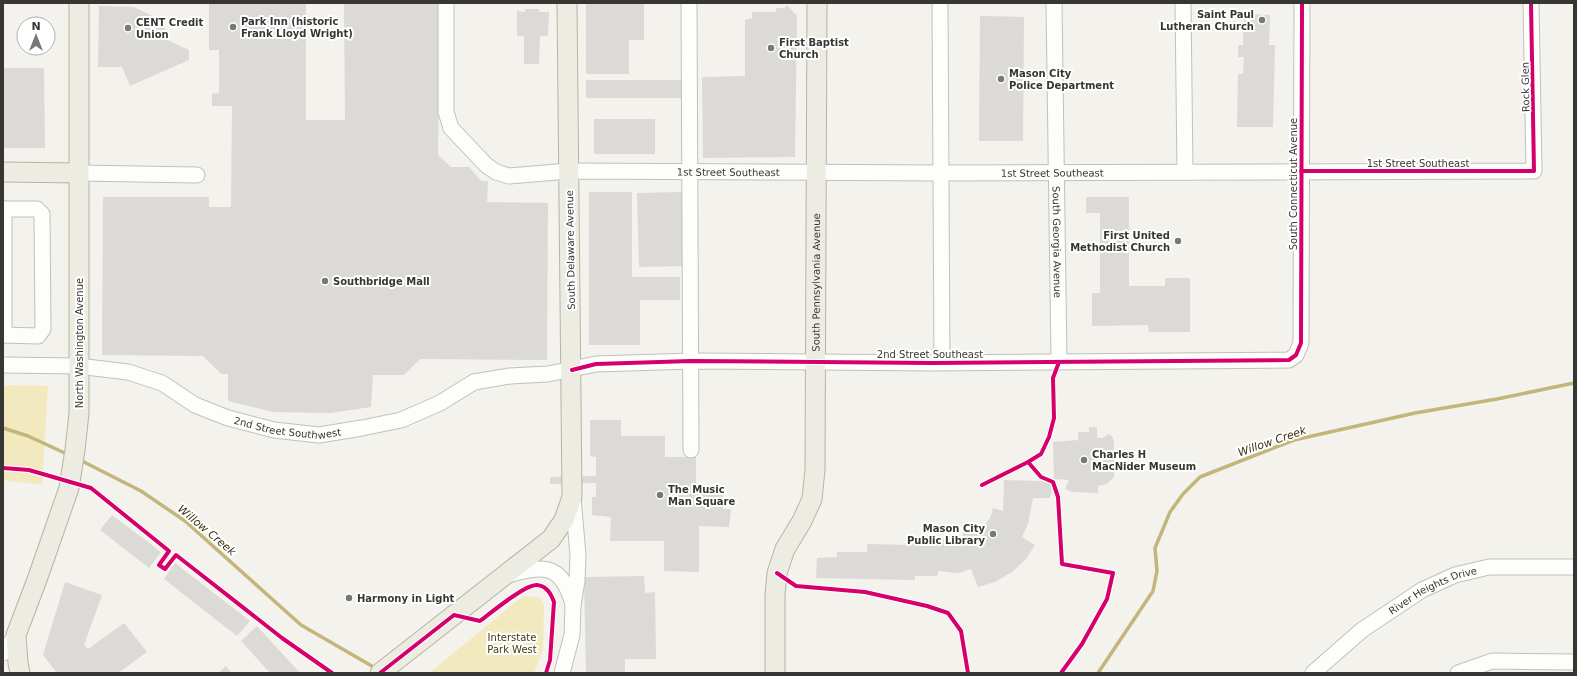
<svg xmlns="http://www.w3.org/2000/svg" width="1577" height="676" viewBox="0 0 1577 676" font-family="'DejaVu Sans',sans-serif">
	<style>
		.green { fill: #f2eabe }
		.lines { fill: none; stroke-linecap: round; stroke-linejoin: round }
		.stream { stroke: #c3b67b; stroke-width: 3.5 }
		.building { fill: #dbdad6 }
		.minor-casing { stroke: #c0c0bc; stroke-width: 17 }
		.major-casing { stroke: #b7b4a3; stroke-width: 21 }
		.minor { stroke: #fdfdfc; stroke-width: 15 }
		.major { stroke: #edece3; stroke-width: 19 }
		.cycleway-casing { stroke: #fff; stroke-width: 6 }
		.cycleway { stroke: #d6006c; stroke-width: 4 }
		.poi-dot { fill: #797873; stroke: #fff; stroke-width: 1.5 }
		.labels { text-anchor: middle; stroke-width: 4; stroke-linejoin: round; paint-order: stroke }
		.poi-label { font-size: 10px; font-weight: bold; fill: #373632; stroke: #fff; text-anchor: start }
		.street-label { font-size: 10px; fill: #373632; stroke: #fff }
		.park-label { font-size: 10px; fill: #413a15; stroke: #fff }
		.water-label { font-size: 11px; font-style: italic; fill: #3a330e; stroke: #fff }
	</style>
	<rect width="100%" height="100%" fill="#f3f2ed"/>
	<path class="green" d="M3 385 48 386 42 485 3 480Z
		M523 596 540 597 544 605 543 650 534 673H429Z"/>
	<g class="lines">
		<path class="stream" d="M3 428 28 436 69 455
			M80 460 141 491 185 521 301 625 377 669
			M1098 673 1153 591 1157 571 1155 548 1170 512 1183 494 1200 477 1294 440 1415 413 1497 399 1574 383"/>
	</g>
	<path class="building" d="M209 3H306V120H345L344 3H440L438 155 451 167H469L481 181H488L487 202 548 203 547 360 420 359 404 375H373L371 407 330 413 273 412 228 401V374H221L203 356 102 355 103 197H209V207H231L232 106H212V94L219 93V50H209Z
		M586 3H644V40H629V74H586Z
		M787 5 797 16 795 157 703 158 702 77 745 76V20L752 18V12H776V8H784Z
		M99 6 134 7 165 22V39L189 50V60L130 86 122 67H98Z
		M525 9H539V12H549L548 36H540L539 64H524V36H517V11L525 12Z
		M1244 14 1270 15 1269 45H1275L1273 127H1237L1238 74H1243L1244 57H1238V45H1243Z
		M980 16 1024 17 1023 141H979Z
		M3 68H44L45 148H3Z
		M586 80H682V98H586Z
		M594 119H655V154H594Z
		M589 192H632V277H680V300H640V345H589Z
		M682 192 684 266 639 267 637 193Z
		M1086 197H1129V286H1165V278H1190V332H1149L1148 325 1092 326V293H1100V213H1086Z
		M590 420H621V436H665V457H696V493H723V509H731L729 527 699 526V572L664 571V541H610L611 517 592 515V497H596V483L550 484V477L596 476V457L590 456Z
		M1089 427H1097V438H1103L1108 434 1112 436 1114 442V477L1107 484 1098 486V493L1072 492 1065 489 1069 480 1054 479 1053 442 1078 440V432H1089Z
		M1004 480 1041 481 1050 484 1052 490 1050 498H1033L1028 524 1022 537 1035 545 1026 559 1012 572 995 582 978 587 971 569 959 573 938 571 937 576H915V580L816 578 817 558 837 557V552H867V544L912 545 915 541 916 536H935L936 539H952V543L963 544V532L978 529 985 525 991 516 993 508 1003 511Z
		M112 515 161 552 149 568 100 530Z
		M175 563 250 621 237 636 164 579Z
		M644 576 645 593 655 592 656 659H625V673H586L584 577Z
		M65 582 102 595 84 645 88 649 124 623 147 652 118 673H57L43 655Z
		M257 626 300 673H270L241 641Z
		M226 666 232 673H218Z"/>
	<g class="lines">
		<g class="minor-casing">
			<g id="minor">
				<path id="s1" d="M446 3V112L451 128 486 165 496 172 509 176 569 171 941 173 1534 171 1531 3"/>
				<path d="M689 3 691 450"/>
				<path d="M940 3 942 362"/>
				<path id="s2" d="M1054 3 1059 362"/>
				<path d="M1183 3 1185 172"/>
				<path d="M79 173 197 175"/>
				<path d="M3 209H37L42 214 43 329 38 336 3 335"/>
				<path d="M4 209V335"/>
				<path id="s3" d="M3 365 78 366 128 372 162 383 195 405 228 418 274 430 319 435 362 428 401 420 440 403 474 382 510 376 548 374 596 364 691 361 932 363 1289 360 1296 355 1301 343 1302 3"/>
				<path d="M508 575C544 565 561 563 573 604"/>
				<path d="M3 653 16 635"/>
				<path d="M562 673 572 635 573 605 577 581 578 555 573 498"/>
				<path id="s4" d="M1313 673 1362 630 1422 590 1455 575 1489 567H1574"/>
				<path d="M1458 673 1492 661 1574 662"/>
			</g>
		</g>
		<g class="major-casing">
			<g id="major">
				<path d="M3 172 79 173"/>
				<path d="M20 673 18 663 16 635 38 577 69 488 75 450 79 413V3"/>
				<path d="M380 673 551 539 564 520 572 497 567 3"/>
				<path id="s5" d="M775 673V595L777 573 785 549 802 521 812 499 815 470 817 3"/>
			</g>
		</g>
		<use href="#minor" class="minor"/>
		<use href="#major" class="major"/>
		<g class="cycleway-casing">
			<path id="cycleway" d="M1301 171H1534L1531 3
				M1059 362 1053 378 1054 418 1049 437 1041 454 1028 462 1041 477 1053 482 1058 497 1062 564 1113 573 1107 599 1082 644 1061 673
				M572 370 596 364 691 361 932 363 1289 360 1296 355 1301 343 1302 3
				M3 468 29 470 91 488 169 551 159 565 165 569 176 555 282 638 332 673
				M982 485 1028 462
				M777 573 796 586 865 592 927 606 948 613 961 631 968 673
				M380 673 454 615 480 621C491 613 525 584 537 585 547 586 551 594 554 602L550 660 546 673"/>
		</g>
		<use href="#cycleway" class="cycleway"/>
	</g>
	<g class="poi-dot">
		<circle cx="1262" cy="20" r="4"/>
		<circle cx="233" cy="27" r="4"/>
		<circle cx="128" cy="28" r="4"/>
		<circle cx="771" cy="48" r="4"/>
		<circle cx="1001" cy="79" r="4"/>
		<circle cx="1178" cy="241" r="4"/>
		<circle cx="325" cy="281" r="4"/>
		<circle cx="1084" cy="460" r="4"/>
		<circle cx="660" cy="495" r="4"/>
		<circle cx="993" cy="534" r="4"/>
		<circle cx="349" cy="598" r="4"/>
	</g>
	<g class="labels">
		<g class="poi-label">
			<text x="1254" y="18" text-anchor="end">Saint Paul<tspan x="1254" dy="12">Lutheran Church</tspan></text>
			<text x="241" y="25">Park Inn (historic<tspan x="241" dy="12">Frank Lloyd Wright)</tspan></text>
			<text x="136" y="26">CENT Credit<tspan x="136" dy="12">Union</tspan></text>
			<text x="779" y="46">First Baptist<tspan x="779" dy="12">Church</tspan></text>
			<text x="1009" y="77">Mason City<tspan x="1009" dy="12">Police Department</tspan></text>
			<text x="1170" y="239" text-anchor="end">First United<tspan x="1170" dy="12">Methodist Church</tspan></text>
			<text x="333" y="285">Southbridge Mall</text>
			<text x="1092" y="458">Charles H<tspan x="1092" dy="12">MacNider Museum</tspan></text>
			<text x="668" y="493">The Music<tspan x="668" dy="12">Man Square</tspan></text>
			<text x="985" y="532" text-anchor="end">Mason City<tspan x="985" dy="12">Public Library</tspan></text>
			<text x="357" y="602">Harmony in Light</text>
		</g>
		<g class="street-label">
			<text transform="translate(1525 87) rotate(-91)" y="4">Rock Glen</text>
			<text x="1418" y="167">1st Street Southeast</text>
			<text dy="4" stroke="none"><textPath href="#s1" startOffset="422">1st Street Southeast</textPath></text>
			<text dy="4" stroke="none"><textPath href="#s1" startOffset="746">1st Street Southeast</textPath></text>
			<text transform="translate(1293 184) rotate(-90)" y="4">South Connecticut Avenue</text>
			<text dy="4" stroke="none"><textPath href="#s2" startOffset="239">South Georgia Avenue</textPath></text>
			<text transform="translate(570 250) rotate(-91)" y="4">South Delaware Avenue</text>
			<text dy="4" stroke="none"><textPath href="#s5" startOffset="399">South Pennsylvania Avenue</textPath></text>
			<text transform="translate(79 343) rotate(-90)" y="4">North Washington Avenue</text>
			<text x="930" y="358">2nd Street Southeast</text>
			<text dy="4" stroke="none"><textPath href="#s3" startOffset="297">2nd Street Southwest</textPath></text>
			<text dy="4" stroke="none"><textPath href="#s4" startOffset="147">River Heights Drive</textPath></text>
		</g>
		<g class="park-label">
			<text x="512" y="641">Interstate<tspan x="512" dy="12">Park West</tspan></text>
		</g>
		<g class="water-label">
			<text transform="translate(1272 441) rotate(-19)" y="4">Willow Creek</text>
			<text transform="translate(207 530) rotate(40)" y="4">Willow Creek</text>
		</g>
	</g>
	<rect width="1577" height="676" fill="none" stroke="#373632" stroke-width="8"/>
	<g transform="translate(36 36)"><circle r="19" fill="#ffffff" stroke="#afafad"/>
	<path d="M0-3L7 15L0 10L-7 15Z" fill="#797873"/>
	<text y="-6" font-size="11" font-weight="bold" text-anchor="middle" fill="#373632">N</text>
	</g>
</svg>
